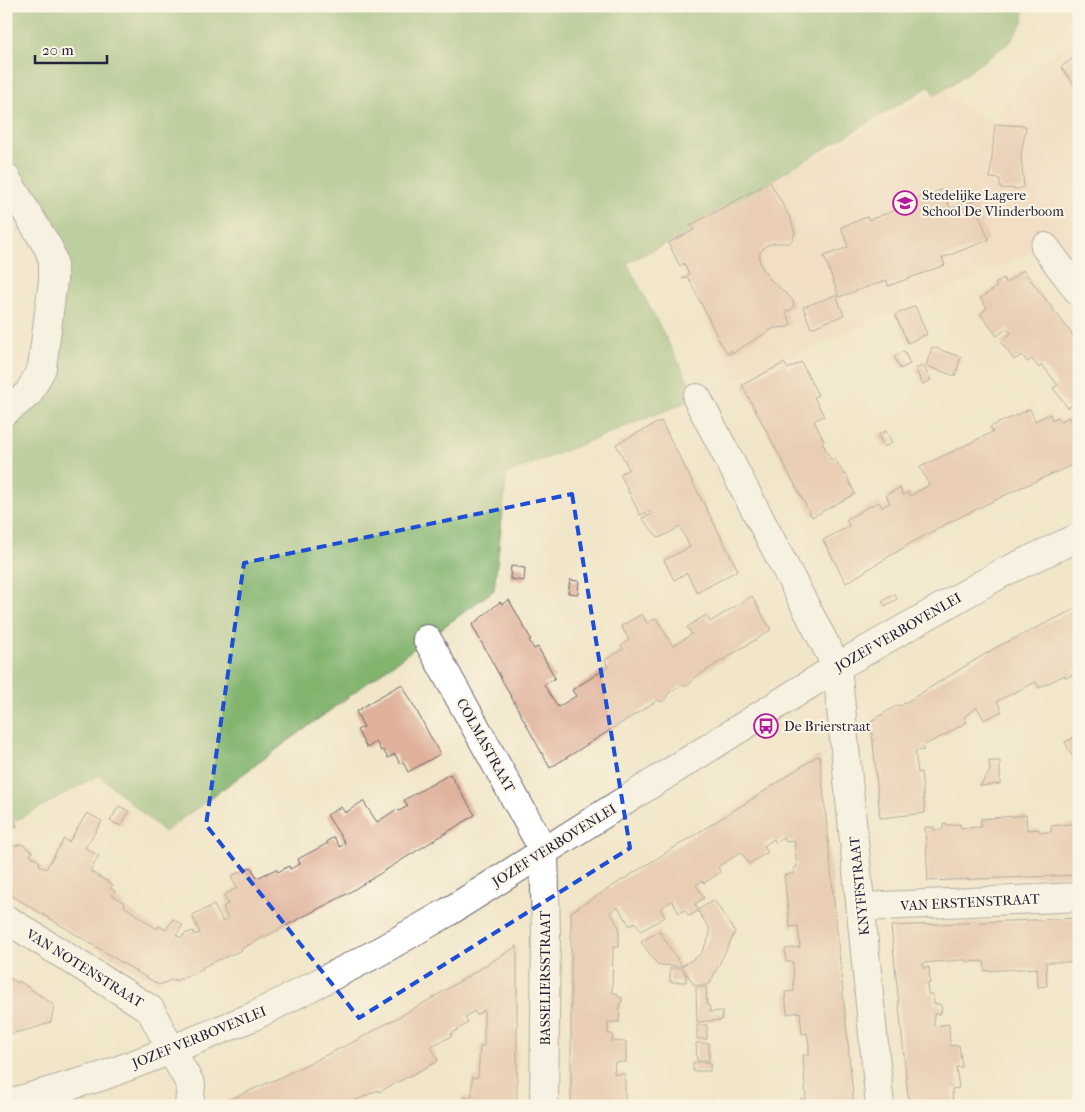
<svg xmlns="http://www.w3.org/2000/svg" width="1085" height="1112" viewBox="0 0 1085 1112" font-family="'IM FELL French Canon',serif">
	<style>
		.built { fill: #f2d4be }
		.forest { fill: #82b46e; stroke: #526b54 }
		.building { fill: #dfb19b }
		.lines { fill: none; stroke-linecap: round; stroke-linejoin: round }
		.minor-casing { stroke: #6a676d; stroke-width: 30 }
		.minor { stroke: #fff; stroke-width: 28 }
		.marked { fill: none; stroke: #1d4ed8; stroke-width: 4; stroke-dasharray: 10 6; stroke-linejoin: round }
		.labels { text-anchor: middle; stroke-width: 4; stroke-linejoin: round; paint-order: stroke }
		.poi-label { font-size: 14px; fill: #22223b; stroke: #fcf5e5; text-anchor: start }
		.street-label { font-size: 14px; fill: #22223b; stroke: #fcf5e5 }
	</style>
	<rect width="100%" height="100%" fill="#fcf5e5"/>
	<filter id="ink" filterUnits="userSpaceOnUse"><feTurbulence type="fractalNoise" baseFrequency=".02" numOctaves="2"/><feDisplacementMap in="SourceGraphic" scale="10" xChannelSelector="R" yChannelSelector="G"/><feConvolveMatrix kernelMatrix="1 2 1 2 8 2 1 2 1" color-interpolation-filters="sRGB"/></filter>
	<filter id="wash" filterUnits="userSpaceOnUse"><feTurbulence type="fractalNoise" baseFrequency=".0096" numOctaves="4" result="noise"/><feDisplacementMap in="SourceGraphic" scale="20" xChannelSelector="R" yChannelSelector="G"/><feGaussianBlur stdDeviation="1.12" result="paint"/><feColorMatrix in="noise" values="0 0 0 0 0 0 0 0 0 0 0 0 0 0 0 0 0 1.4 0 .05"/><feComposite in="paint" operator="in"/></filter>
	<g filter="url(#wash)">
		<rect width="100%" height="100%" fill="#f1e6c9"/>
		<path class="built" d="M1079 33V271L1056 242 737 380 668 243 693 230 691 225 770 182V181L944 90 962 106 995 124 1006 103 1026 79 1044 60Z"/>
		<path class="forest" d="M6 6H1022L1024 10 1023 22 1010 42 944 90 934 95 930 86 770 181V182L691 225 694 230 627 263 697 398 507 474 494 590 164 832 99 775 6 826V423L30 406 60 246 6 157Z"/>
		<g id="blocks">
			<path class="building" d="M1079 54V91L1061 67Z
				M995 124 1026 126 1021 156 1024 187 1019 189 1000 188V179L990 178Z
				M770 182 791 219 795 233 793 239 789 243H773L765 246 760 253 759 260 762 268 771 280 793 300 794 307 789 311H785L791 323 790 325 788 327 774 328 733 353 731 350 729 355 720 342 688 277 682 279 689 274 684 263 680 266 668 243 694 230 691 225Z
				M943 189 950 209 974 201 989 240 942 258 945 265 888 286 887 280 839 297 824 256 848 247 841 227 867 217 869 220 918 202 917 199Z
				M1023 270 1079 343V400L1068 408 1053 388 1058 385 1042 365 1039 368 1032 359 1027 362 1022 355 1014 360 1001 342 1011 333 1007 328 997 336 980 314 987 308 980 298 997 287 995 284 1003 278 1006 283Z
				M836 295 844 315 811 328 803 307Z
				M915 306 927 334 908 343 895 315Z
				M932 347 961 357 955 376 926 366Z
				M904 351 910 364 900 369 894 356Z
				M801 362 818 395 814 397 824 416 814 421 824 441 822 442 831 460 835 458 844 475 846 474 855 494 812 517 742 385 784 363 788 369Z
				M923 366 931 380 923 384 915 369Z
				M1030 409 1035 421 1050 414 1052 420 1058 417 1060 422 1069 417 1071 423 1079 420V462L1020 488 950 522 911 543 846 583 823 540 849 526 846 520 868 507 879 502 882 507 890 503 886 495 900 488 903 495 909 492 910 496 929 485 920 467 993 432 990 427Z
				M661 421 738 570 697 593 687 573 674 580 664 560 690 547 680 527 659 538 642 518 652 514 650 511 640 515 620 474 629 469 616 444Z
				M886 431 892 443 884 447 878 435Z
				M511 566 525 568 524 581 510 579Z
				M570 580 579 581 578 594 568 593Z
				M895 594 897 599 885 606 882 601Z
				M752 596 771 630 694 678 691 683 686 686 682 685 667 694V698L662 702 658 700 550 768 472 625 500 602 502 604 509 600 531 639 529 640 534 649 538 647 555 678 544 685 558 707 576 696 572 690 608 667 605 660 623 649 621 646 629 640 621 626 642 614 647 623 656 618 673 646 692 634 687 627 706 615 710 622Z
				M1079 607V668L1073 671 1074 674 1066 678 1065 675 1039 688 1036 682 997 701 1002 711 984 720 977 707 964 717 967 722 949 732V733L922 746 924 750 915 751 918 773 921 772 925 813 880 818 871 721 898 705 900 706 995 648Z
				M402 684 440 754 408 772 403 762 400 764 395 754 388 758 383 750 381 751 376 742 367 748 357 730 364 727 356 712 372 701Z
				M1079 735V761H1075L1065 742Z
				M817 756 820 757 854 1106H801L800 1099H806L803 1055H809V1045L807 1033 802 1034 800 1012 787 1014 785 992 794 991 793 962H786L785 949 800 947 798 926 790 927 784 875 794 873V869L797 866 794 841 786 842 783 838 776 843 774 839 763 846 768 852 749 864 741 852 718 867 720 871 719 873 704 883 702 881 696 885 704 898 695 904 698 910 714 900 735 932 709 985H694L682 966 701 954 710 935 709 928 698 911 689 916 685 910 679 913 672 901 660 909 665 917 641 931 635 922 630 926 618 907 610 912 619 927V947H613L612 993H617L618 997H622V1002L620 1003 619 1022H608V1034H613L612 1041 626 1042V1062H615L614 1074H625V1101L616 1102V1106H571V912L757 796Z
				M989 761H1000V784L980 786 990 771Z
				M450 774 475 815 345 895 241 949 242 950 202 967 203 969 175 981 174 979 159 985 6 892V835L13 846 21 844 33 852 30 855 40 862 39 865 46 869 64 839 69 842 87 813 102 821 85 848 99 856 90 871 113 885 110 888 115 891 112 895 125 903 124 906 157 929 159 926 166 930 173 919 183 925 176 935 182 938 184 934 193 931 194 935 200 933 192 915 214 905 223 922 228 919 223 907 228 904 224 895 237 888 231 876 251 867 257 878 276 869 278 872 289 866 290 869 300 864 298 859 328 843 327 841 334 837 340 847 345 843 327 815 341 807 345 813 363 801 377 822 397 809 399 811 408 806 404 800Z
				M119 806 129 811 121 826 110 821Z
				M1026 815 1027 830 1039 829 1040 832H1051V826L1079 823V875L928 881 925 827H933L934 830H943V823H946V825L960 824 961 828 981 827V819Z
				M12 817 17 826 6 832V820Z
				M1079 918V962H1046L1047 986 1038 987 1037 968 985 971 984 961 966 962V960H962L923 963V968L929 967 930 983H927L928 994H933L934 1004H940L942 1009 940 1014H934V1026L949 1024 950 1046 959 1045 962 1067H956L959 1088 952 1089 953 1106H909L891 926Z
				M659 931 682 966 658 965 641 942Z
				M517 946V1106H463V1097H472V1078L478 1077 480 1046H484V1010L477 1015 474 1011 465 1017 468 1023 451 1034 452 1036 431 1046 438 1061 379 1092 378 1090 344 1106H215L281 1077 355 1041 431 999Z
				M670 968H681L686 975V982H670Z
				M6 976 18 983 19 981 54 1005 51 1022 38 1027 6 1035V1008L8 1007 6 1006Z
				M696 987H706L707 1005H709L710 1012 722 1011V1020L697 1022Z
				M697 1025H707V1039H697Z
				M696 1043H709V1060H697Z
				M693 1062H710V1071H693Z
				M712 1102V1106H700V1103Z"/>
		</g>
	</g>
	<g filter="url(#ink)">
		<use href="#blocks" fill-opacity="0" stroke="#6a676d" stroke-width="1"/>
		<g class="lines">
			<g class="minor-casing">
				<path id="minor" d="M6 178 49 249 53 262V280L42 368 28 394 6 411
					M1045 247 1079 292
					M697 398 837 667 880 1106
					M427 639 544 851 546 934 544 1106
					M861 907 1079 897
					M6 919 150 1009 171 1050 191 1085 189 1106
					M6 1104 103 1076 171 1050 252 1017 375 954 448 912 837 667 1002 573 1079 537"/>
			</g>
			<use href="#minor" class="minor"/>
		</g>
	</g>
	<path d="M0 0H1085V1112H0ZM572 494 630 848 359 1018 206 825 244 563Z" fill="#f1e6c9" fill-opacity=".55" fill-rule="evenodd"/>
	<path class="marked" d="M572 494 630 848 359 1018 206 825 244 563Z"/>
	<defs>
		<g id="school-ring" transform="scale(1.25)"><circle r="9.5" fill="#fcf5e5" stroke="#b5179e" stroke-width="1.5"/><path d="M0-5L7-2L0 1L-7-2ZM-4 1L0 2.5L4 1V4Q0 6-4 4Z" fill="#b5179e"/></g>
		<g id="bus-ring" transform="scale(1.25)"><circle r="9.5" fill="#fcf5e5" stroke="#b5179e" stroke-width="1.5"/><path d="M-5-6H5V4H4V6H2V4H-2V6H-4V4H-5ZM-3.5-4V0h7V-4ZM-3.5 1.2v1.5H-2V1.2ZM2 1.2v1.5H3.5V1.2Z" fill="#b5179e"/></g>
	</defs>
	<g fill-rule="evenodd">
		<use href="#school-ring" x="905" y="203"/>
		<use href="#bus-ring" x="766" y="726"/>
	</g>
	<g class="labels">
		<g class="poi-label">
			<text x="922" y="200">Stedelijke Lagere<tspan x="922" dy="16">School De Vlinderboom</tspan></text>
			<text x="784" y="731">De Brierstraat</text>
		</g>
		<g class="street-label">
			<text transform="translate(898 632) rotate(-30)" y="5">JOZEF VERBOVENLEI</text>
			<text transform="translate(486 745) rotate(61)" y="5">COLMASTRAAT</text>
			<text transform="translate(554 845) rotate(-32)" y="5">JOZEF VERBOVENLEI</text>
			<text transform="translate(859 886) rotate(-96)" y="5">KNYFFSTRAAT</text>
			<text transform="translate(970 902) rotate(-3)" y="5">VAN ERSTENSTRAAT</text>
			<text transform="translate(85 968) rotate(32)" y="5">VAN NOTENSTRAAT</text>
			<text transform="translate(545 978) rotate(-90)" y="5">BASSELIERSSTRAAT</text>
			<text transform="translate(199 1037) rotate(-22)" y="5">JOZEF VERBOVENLEI</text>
		</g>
	</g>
	<rect width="1085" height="1112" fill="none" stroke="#fcf5e5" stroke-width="25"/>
	<path d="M35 55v8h72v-8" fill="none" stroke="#22223b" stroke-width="2.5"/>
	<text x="42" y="55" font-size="15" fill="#22223b" stroke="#fcf5e5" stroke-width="4" paint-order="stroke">20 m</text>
</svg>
